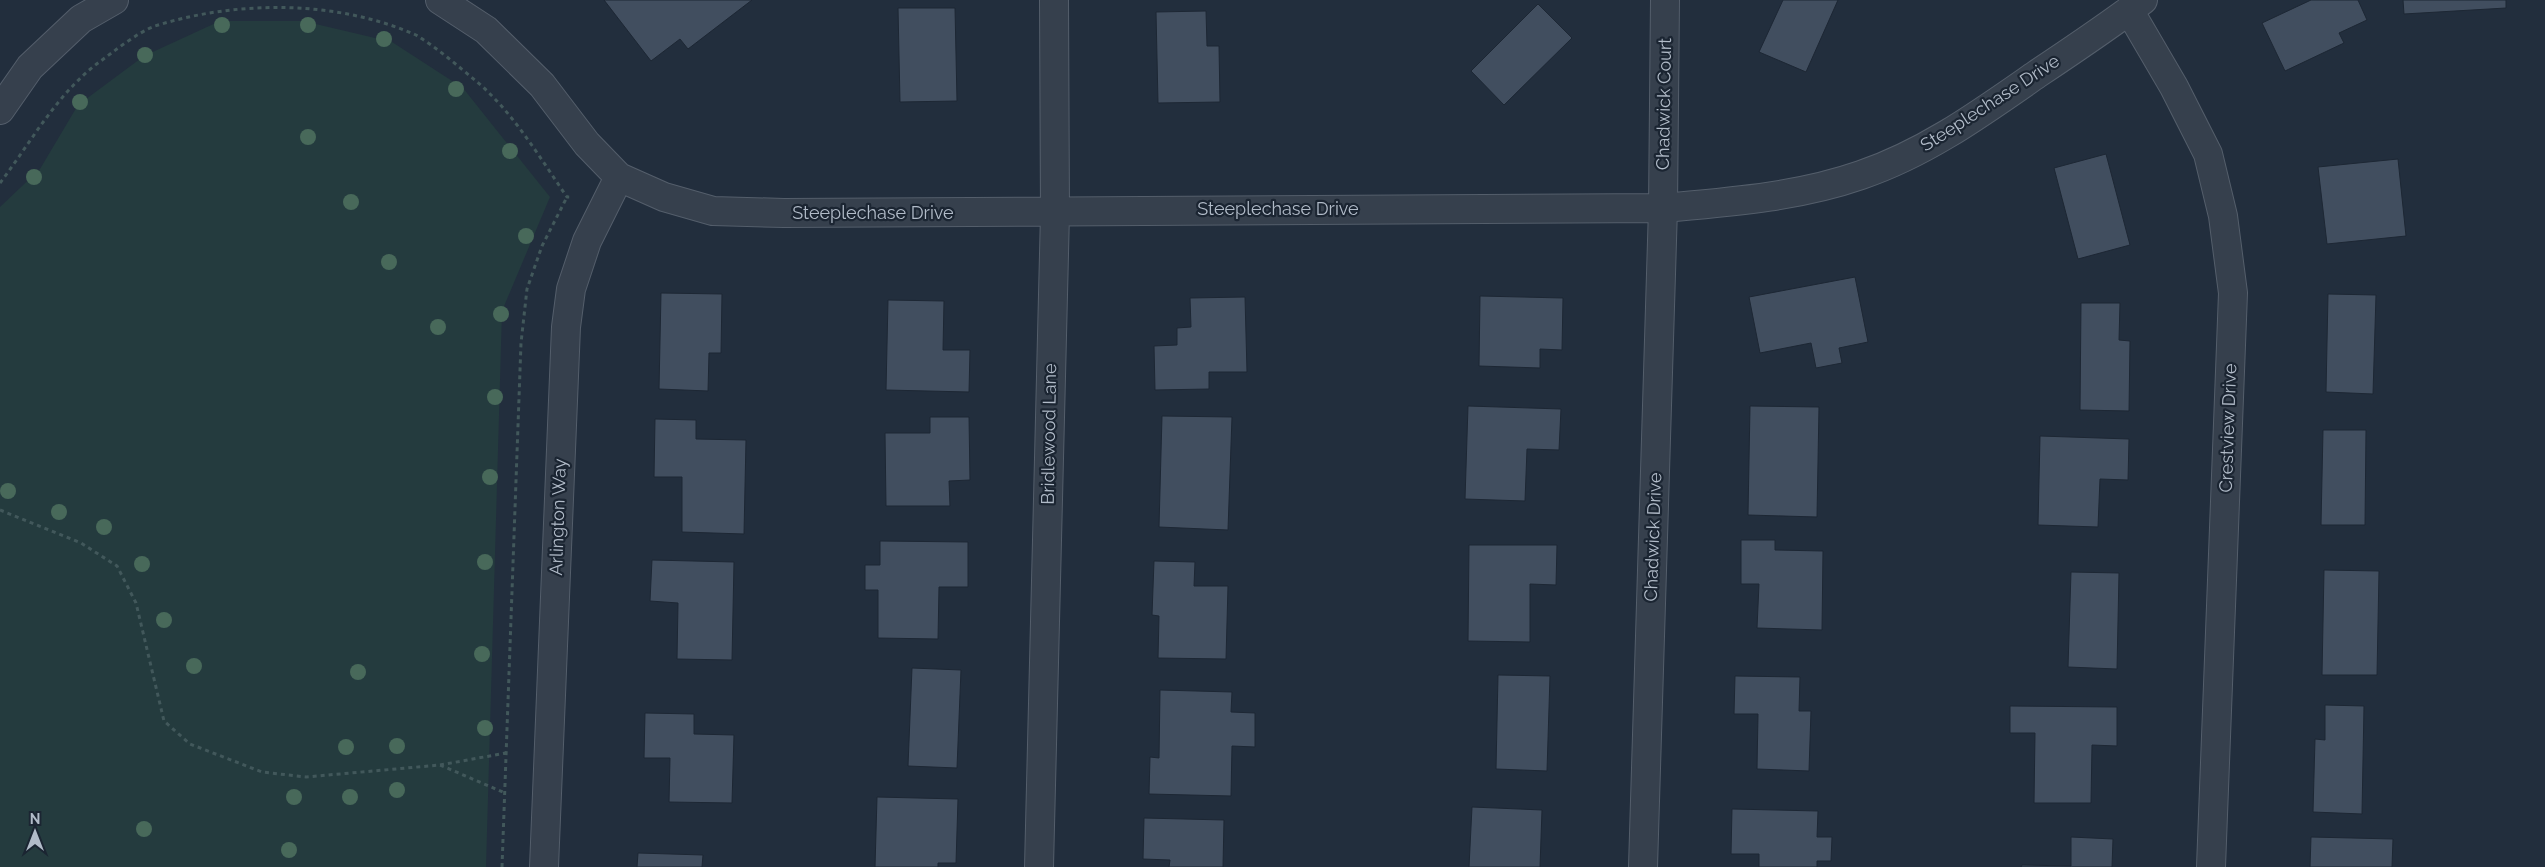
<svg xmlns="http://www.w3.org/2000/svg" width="2545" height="867" viewBox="0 0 2545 867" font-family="Raleway,sans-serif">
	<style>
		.green { fill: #243b3e }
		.building { fill: #414e5f; stroke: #1d2734 }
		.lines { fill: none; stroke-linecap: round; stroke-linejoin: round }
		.minor-casing { stroke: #545e6b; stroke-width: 30 }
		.path { stroke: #42585b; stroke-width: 3; stroke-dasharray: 4 4; stroke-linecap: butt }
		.minor { stroke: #36404d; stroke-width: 28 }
		.tree { fill: #48695a }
		.labels { text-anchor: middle; stroke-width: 4.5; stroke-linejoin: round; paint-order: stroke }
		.street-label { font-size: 18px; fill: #b1bbc8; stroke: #1b2532 }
	</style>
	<rect width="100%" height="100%" fill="#222e3d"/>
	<path class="green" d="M220 21H303L392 42 463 88 550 197 502 311 486 867H0V207L40 169 78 105 144 56Z"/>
	<path class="building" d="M604 0H752L688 49 680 39 651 61Z
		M1783 0H1838L1806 72 1759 52Z
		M2311 0H2358L2367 20 2339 33 2344 43 2285 71 2262 23Z
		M2403 0H2506V8L2404 14Z
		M1538 4 1572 38 1504 105 1471 71Z
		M898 8H955L957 101 900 102Z
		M1206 11 1207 46H1219L1220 102 1158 103 1156 12Z
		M2106 154 2130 245 2078 259 2054 168Z
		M2398 159 2406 236 2327 244 2318 167Z
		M1855 277 1868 342 1839 348 1842 363 1816 368 1811 343 1760 353 1749 297Z
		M661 293 722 294 721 353H709L708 391 659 389Z
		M2328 294 2376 295 2373 394 2326 392Z
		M1480 296 1563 298 1562 350 1540 349V368L1479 366Z
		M1245 297 1247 372H1209V389L1155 390 1154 346 1177 345V328L1191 327 1190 298Z
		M888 300 944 301 943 350H970L969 392 886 390Z
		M2081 303H2120L2119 340 2130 341 2129 411 2080 410Z
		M1468 406 1561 409 1559 450 1527 449 1525 501 1465 499Z
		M1750 406 1819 407 1817 517 1748 515Z
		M1162 416 1232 417 1228 530 1159 527Z
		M930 417H969L970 480 949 481 950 506H886L885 433H930Z
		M655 419 696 420V439L746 440 744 534 682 532V477H654Z
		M2323 430H2366L2365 525H2321Z
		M2040 436 2129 439 2128 480 2100 479 2098 527 2038 525Z
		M1741 540H1775V550L1823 551 1822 630 1757 628 1759 584H1741Z
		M880 541 968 542V587H939L938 639 878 638V590H865V565H880Z
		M1469 545H1557L1556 585 1530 584V642L1468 641Z
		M652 560 734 562 732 660 677 659 678 603 650 601Z
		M1154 561 1195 562 1194 586H1228L1226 659 1158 658 1159 616 1152 615Z
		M2324 570 2379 571 2377 675H2322Z
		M2071 572 2119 573 2117 669 2068 667Z
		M912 668 961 670 957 768 908 766Z
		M1498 675 1550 676 1547 771 1496 769Z
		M1735 676 1800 677 1799 711H1811L1809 771 1757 769 1758 714H1734Z
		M1160 690 1232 692 1231 712 1255 713V747L1232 746 1231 796 1149 794 1150 757 1159 758Z
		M2325 705 2364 706 2362 814 2313 812 2315 739 2325 740Z
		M2010 706 2117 707V746L2092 745 2091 803H2034L2035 733H2010Z
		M645 713 694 714V734L734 735 732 803 669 802 670 758H644Z
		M877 797 958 799 956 863H938V867H875Z
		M1472 807 1542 810 1540 867H1469Z
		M1732 809 1818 811 1817 837H1832L1831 861H1817V867H1759V854H1731Z
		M1144 818 1224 820 1223 867H1169L1170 860 1143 859Z
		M2071 837 2113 839 2112 867H2021L2022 865 2071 866Z
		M2311 837 2393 839 2392 867H2310Z
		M638 853 703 855 702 867H637Z"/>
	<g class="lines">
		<g class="minor-casing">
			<path id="minor" d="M440 0 486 30 542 85 587 144 619 177 664 197 713 211 784 213 1663 208C1730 202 1798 197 1861 175 1926 153 1981 113 2037 74 2073 50 2109 26 2143 0
				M2129 10 2174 87 2208 154 2223 216 2233 293 2211 867
				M0 110 30 67 81 19 114 0
				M544 867 566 327 571 289 587 241 619 177
				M1039 867 1055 213 1054 0
				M1643 867 1663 208 1665 0"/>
		</g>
		<path class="path" d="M0 183C31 142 57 94 98 63 113 52 138 32 155 26 237 0 337 0 416 35 436 47 458 66 476 81 513 112 540 158 567 197H573
			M0 510 81 543 117 566 136 603 164 721 190 744 262 772 306 777 440 765 505 793
			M440 765 506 753
			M502 867 521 343 527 289 542 246 567 197"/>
		<use href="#minor" class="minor"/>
	</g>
	<g class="tree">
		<circle cx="222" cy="25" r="8"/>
		<circle cx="308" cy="25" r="8"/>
		<circle cx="384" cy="39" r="8"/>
		<circle cx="145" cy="55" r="8"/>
		<circle cx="456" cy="89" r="8"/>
		<circle cx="80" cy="102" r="8"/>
		<circle cx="308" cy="137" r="8"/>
		<circle cx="510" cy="151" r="8"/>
		<circle cx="34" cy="177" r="8"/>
		<circle cx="351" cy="202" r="8"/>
		<circle cx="526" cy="236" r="8"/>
		<circle cx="389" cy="262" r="8"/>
		<circle cx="501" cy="314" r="8"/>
		<circle cx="438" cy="327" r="8"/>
		<circle cx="495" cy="397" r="8"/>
		<circle cx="490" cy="477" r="8"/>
		<circle cx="8" cy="491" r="8"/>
		<circle cx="59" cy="512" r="8"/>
		<circle cx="104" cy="527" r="8"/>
		<circle cx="485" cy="562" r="8"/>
		<circle cx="142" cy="564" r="8"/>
		<circle cx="164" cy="620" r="8"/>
		<circle cx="482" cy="654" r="8"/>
		<circle cx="194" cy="666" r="8"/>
		<circle cx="358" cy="672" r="8"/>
		<circle cx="485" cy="728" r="8"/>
		<circle cx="397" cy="746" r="8"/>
		<circle cx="346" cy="747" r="8"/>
		<circle cx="397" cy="790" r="8"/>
		<circle cx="294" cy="797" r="8"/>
		<circle cx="350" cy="797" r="8"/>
		<circle cx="144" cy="829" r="8"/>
		<circle cx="289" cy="850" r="8"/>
	</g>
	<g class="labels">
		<g class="street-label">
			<text transform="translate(1990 103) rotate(-33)" y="6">Steeplechase Drive</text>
			<text transform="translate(1664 104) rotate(-89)" y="6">Chadwick Court</text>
			<text x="1278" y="215">Steeplechase Drive</text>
			<text x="873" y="219">Steeplechase Drive</text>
			<text transform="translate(2228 428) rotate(-88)" y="6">Crestview Drive</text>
			<text transform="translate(1049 434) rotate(-89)" y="6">Bridlewood Lane</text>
			<text transform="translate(558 517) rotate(-88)" y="6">Arlington Way</text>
			<text transform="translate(1653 537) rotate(-88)" y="6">Chadwick Drive</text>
		</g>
	</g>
	<g transform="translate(35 832)" stroke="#1b2532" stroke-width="4" paint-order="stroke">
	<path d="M0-4L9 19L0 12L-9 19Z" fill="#b1bbc8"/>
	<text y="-8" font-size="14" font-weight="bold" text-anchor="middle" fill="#b1bbc8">N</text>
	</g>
</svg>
